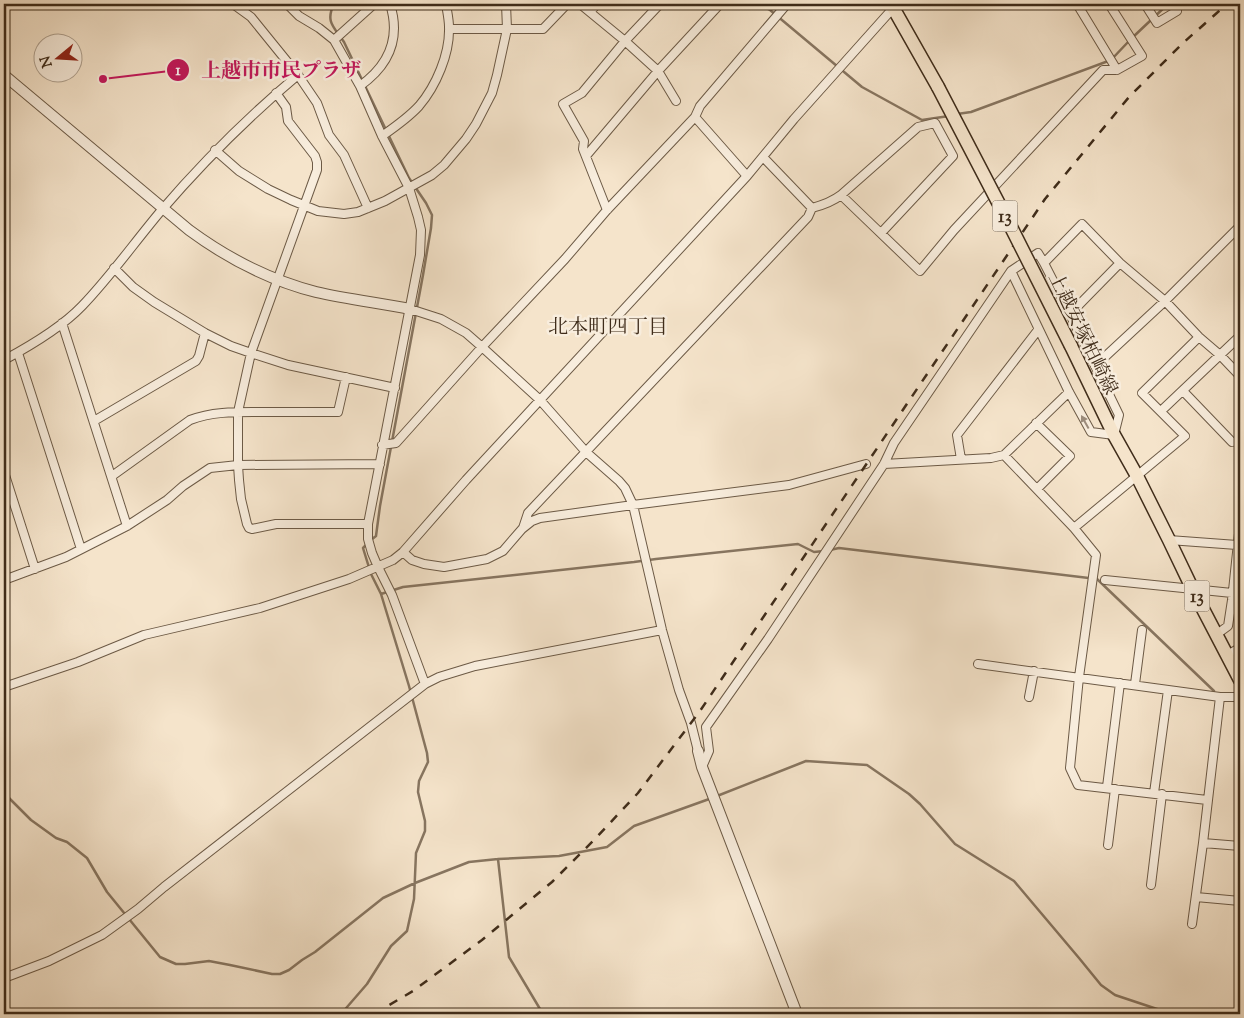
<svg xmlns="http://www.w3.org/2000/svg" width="1244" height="1018" viewBox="0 0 1244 1018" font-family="'Sorts Mill Goudy','Noto Serif JP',serif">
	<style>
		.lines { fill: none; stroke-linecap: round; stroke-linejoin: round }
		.stream { stroke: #877560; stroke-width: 2.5 }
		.minor-casing { stroke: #6c5a46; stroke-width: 10 }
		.tertiary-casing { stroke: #6c5a46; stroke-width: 12 }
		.primary-casing { stroke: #3f2c1a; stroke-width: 15 }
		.minor { stroke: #f8eddd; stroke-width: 8 }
		.tertiary { stroke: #f8eddd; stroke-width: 10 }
		.primary { stroke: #f5e4cb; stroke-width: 12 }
		.rail { stroke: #3f2c1a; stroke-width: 2.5; stroke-dasharray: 9 9; stroke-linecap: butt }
		.primary-bridge-casing { stroke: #3f2c1a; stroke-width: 15; stroke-linecap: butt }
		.primary-bridge { stroke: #f5e4cb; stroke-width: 12 }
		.oneway { fill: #9c8c7c }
		.labels { text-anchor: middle; stroke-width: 5; stroke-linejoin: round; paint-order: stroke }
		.shield { fill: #f8eddd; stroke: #766654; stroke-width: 1 }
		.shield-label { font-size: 18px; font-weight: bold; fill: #3f2c1a }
		.street-label { font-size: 19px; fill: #3f2c1a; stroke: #f8eddd }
		.neighbourhood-label { font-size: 20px; fill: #3f2c1a; stroke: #f8eddd }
		.leader { fill: none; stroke: #c2185b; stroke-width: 2 }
		.callout-dot { fill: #c2185b; stroke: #f8eddd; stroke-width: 2 }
		.mark-label { font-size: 15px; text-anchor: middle; font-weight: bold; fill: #fff }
		.callout-label { font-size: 20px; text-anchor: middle; font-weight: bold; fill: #c2185b; stroke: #f8eddd; stroke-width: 5; stroke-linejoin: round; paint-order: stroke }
	</style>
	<rect width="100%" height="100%" fill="#f5e4cb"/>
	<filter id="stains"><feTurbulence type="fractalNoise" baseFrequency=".004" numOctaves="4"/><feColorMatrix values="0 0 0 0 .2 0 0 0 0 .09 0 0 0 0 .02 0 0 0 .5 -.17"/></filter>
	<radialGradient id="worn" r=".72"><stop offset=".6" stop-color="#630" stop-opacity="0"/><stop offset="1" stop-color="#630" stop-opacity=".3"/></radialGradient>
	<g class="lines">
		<path class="stream" d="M334 4C325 22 334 27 344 42L409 178 426 203 432 215 431 228 423 275 380 506 376 536 371 540
			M758 4 770 10 862 87 922 120 949 116
			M1133 37 1168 4
			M957 114 971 112 1111 60 1129 41
			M830 550 839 548 1097 579 1214 691
			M381 594 403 587 634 562 656 559 798 544 814 552 824 551
			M4 793 31 820 56 838 67 842 87 858 107 892 160 957 176 964H185L209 961 230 965 272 974H280L289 970 302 960 315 952 383 898 415 883 469 862 498 859 559 856 607 847 634 826 712 798
			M717 796 806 761 867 765 909 794 920 804 955 844 1014 881 1079 958 1101 985 1115 995 1172 1014
			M498 859 509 957 543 1014
			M341 1014 367 984 391 946 407 931 414 899 416 853 425 831V821L418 792 419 781 428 762 427 753 409 686 381 594 371 574 363 548 367 544"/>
		<g class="minor-casing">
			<path id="minor" d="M287 4 299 16 319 28 334 40 360 86 382 136 409 188 418 217 421 230 420 255 368 524V539L372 553 378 567 392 595 425 684
				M580 4 625 41 658 71 676 101
				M1077 4 1117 70
				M1145 4 1157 23 1177 11
				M590 12 597 4
				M449 29H543L567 4
				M334 40 374 4
				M298 75 317 103 329 135 344 155 368 208
				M360 86C388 66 401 39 390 4
				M276 93 286 107 288 121 315 156 317 162V170L251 353 238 412V465L239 480 241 499 247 524 249 528 252 529 276 524H368
				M695 117 747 176
				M382 136C395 127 408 118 419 106 436 86 450 54 449 27 449 19 447 11 446 4
				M215 150 239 171 268 189 291 200 318 211 344 214 358 212 385 201 432 175 444 165 466 139 476 124 492 93 497 75 507 29 506 4
				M586 156 658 71 720 4H719
				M763 157 812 208C823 205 832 202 841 195L920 271 954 230 1103 70H1117L1142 56 1109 4
				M841 195 918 127 935 123 953 156 881 233
				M607 210 583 149 584 141 563 104 582 93 625 41 660 4
				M114 268 133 287 154 302 205 333 231 346 251 353 288 365 395 388
				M1011 271 1038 253 1044 263
				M410 309 441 319 466 333 482 347 540 400 586 452 619 481 625 488 633 505 662 630 679 690 691 723 698 751
				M1070 314 1120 263
				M62 323 127 526
				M18 353 81 549
				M4 360C30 346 61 328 82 306 110 277 134 243 160 212 202 163 248 117 298 75L251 17 233 4
				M1095 366 1165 301 1240 226
				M1183 391 1232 442
				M1161 411 1240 336
				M94 421 196 361 199 356 205 333
				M1036 423 1070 456 1037 489
				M382 445 396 443 482 347 565 259 607 210 695 117 700 106 787 4
				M1004 455 1074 528 1096 555 1079 677 1070 768 1078 785 1207 800
				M961 459 957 435 1038 330
				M884 464 991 458 1004 455 1069 392
				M4 472 35 569
				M112 476 190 420C213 411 238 412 263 412 288 412 313 412 338 412L346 377
				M523 528 528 513 808 217 812 208
				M1074 528 1185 436 1142 393 1199 337
				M1169 540 1237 545
				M403 552 412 560 424 564 444 567 487 559 503 551 522 529 532 521 540 518 633 505 789 485 866 464
				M4 580 66 557 127 526 167 500 183 486 210 468 238 465 380 464
				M1105 580 1232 593
				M1217 634 1228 626 1232 600 1240 524
				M1227 655 1238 649 1240 650
				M978 664 1220 697H1240
				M1135 684 1142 630
				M4 687 78 662 144 635 260 608 349 579 393 560 403 552 466 480 747 176 794 119 895 6
				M1029 697 1034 671
				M702 767 709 751 706 727 768 639 884 464 894 443 1011 271 1069 392 1091 432 1114 435 1119 415 1070 314 1044 263 1082 224 1120 263 1165 301 1199 337 1220 355 1240 376
				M1107 787 1120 683
				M1154 793 1168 690
				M1203 843 1240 846
				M1108 845 1115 789
				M1151 885 1162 794
				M1196 897 1240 901
				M1192 924 1203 843 1220 697
				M1239 924 1240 909
				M4 978 49 961 102 935 138 909 164 887 425 684 439 677 475 666 662 630"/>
		</g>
		<g class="tertiary-casing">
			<path id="tertiary" d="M4 75 189 230C227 258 269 280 316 292 346 299 379 303 410 309
				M698 751 702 767 797 1014"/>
		</g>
		<g class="primary-casing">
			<path id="primary" d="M891 4 938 87
				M1071 346 1114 435 1137 476 1169 540 1192 588 1240 680"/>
		</g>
		<use href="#minor" class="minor"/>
		<use href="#tertiary" class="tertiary"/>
		<use href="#primary" class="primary"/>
		<path class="rail" d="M374 1014 413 991 482 940 552 882 595 839 638 793 700 711 1045 199 1129 97 1183 43 1227 4"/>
		<g class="primary-bridge-casing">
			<path id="primary-bridge" d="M938 87 1012 229 1071 346"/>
		</g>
		<use href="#primary-bridge" class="primary-bridge"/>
	</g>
	<defs><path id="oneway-solid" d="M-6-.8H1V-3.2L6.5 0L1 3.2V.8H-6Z" transform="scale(1.25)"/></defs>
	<use class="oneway" href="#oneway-solid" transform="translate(1085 422) rotate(-119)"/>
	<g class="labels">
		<g class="shield">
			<rect x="992.5" y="200.5" width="25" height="31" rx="4"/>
			<rect x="1184.5" y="580.5" width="25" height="31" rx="4"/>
		</g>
		<g class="shield-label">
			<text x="1005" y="222">13</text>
			<text x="1197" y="602">13</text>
		</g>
		<g class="street-label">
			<text transform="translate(1084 333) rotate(64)" y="7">上越安塚柏崎線</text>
		</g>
		<g class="neighbourhood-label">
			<text x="608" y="333">北本町四丁目</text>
		</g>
	</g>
	<path class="leader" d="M103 79L178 70"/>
	<g class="callout-dot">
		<circle cx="103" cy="79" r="5"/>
		<circle cx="178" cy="70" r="12"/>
	</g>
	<g class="mark-label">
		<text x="178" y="75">1</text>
	</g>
	<g class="callout-label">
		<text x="281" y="77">上越市市民プラザ</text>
	</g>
	<rect width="1244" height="1018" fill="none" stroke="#f5e4cb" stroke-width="20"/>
	<rect x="5" y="5" width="1234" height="1008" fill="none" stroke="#3f2c1a" stroke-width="2.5"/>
	<rect x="10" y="10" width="1224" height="998" fill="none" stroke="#3f2c1a"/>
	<g transform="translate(58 58) rotate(252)"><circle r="24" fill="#f8eddd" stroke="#aea08f"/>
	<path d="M0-4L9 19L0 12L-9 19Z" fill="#8f2418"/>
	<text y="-8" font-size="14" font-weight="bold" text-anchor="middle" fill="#3f2c1a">N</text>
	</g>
	<rect width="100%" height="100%" filter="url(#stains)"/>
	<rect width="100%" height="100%" fill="url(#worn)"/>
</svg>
